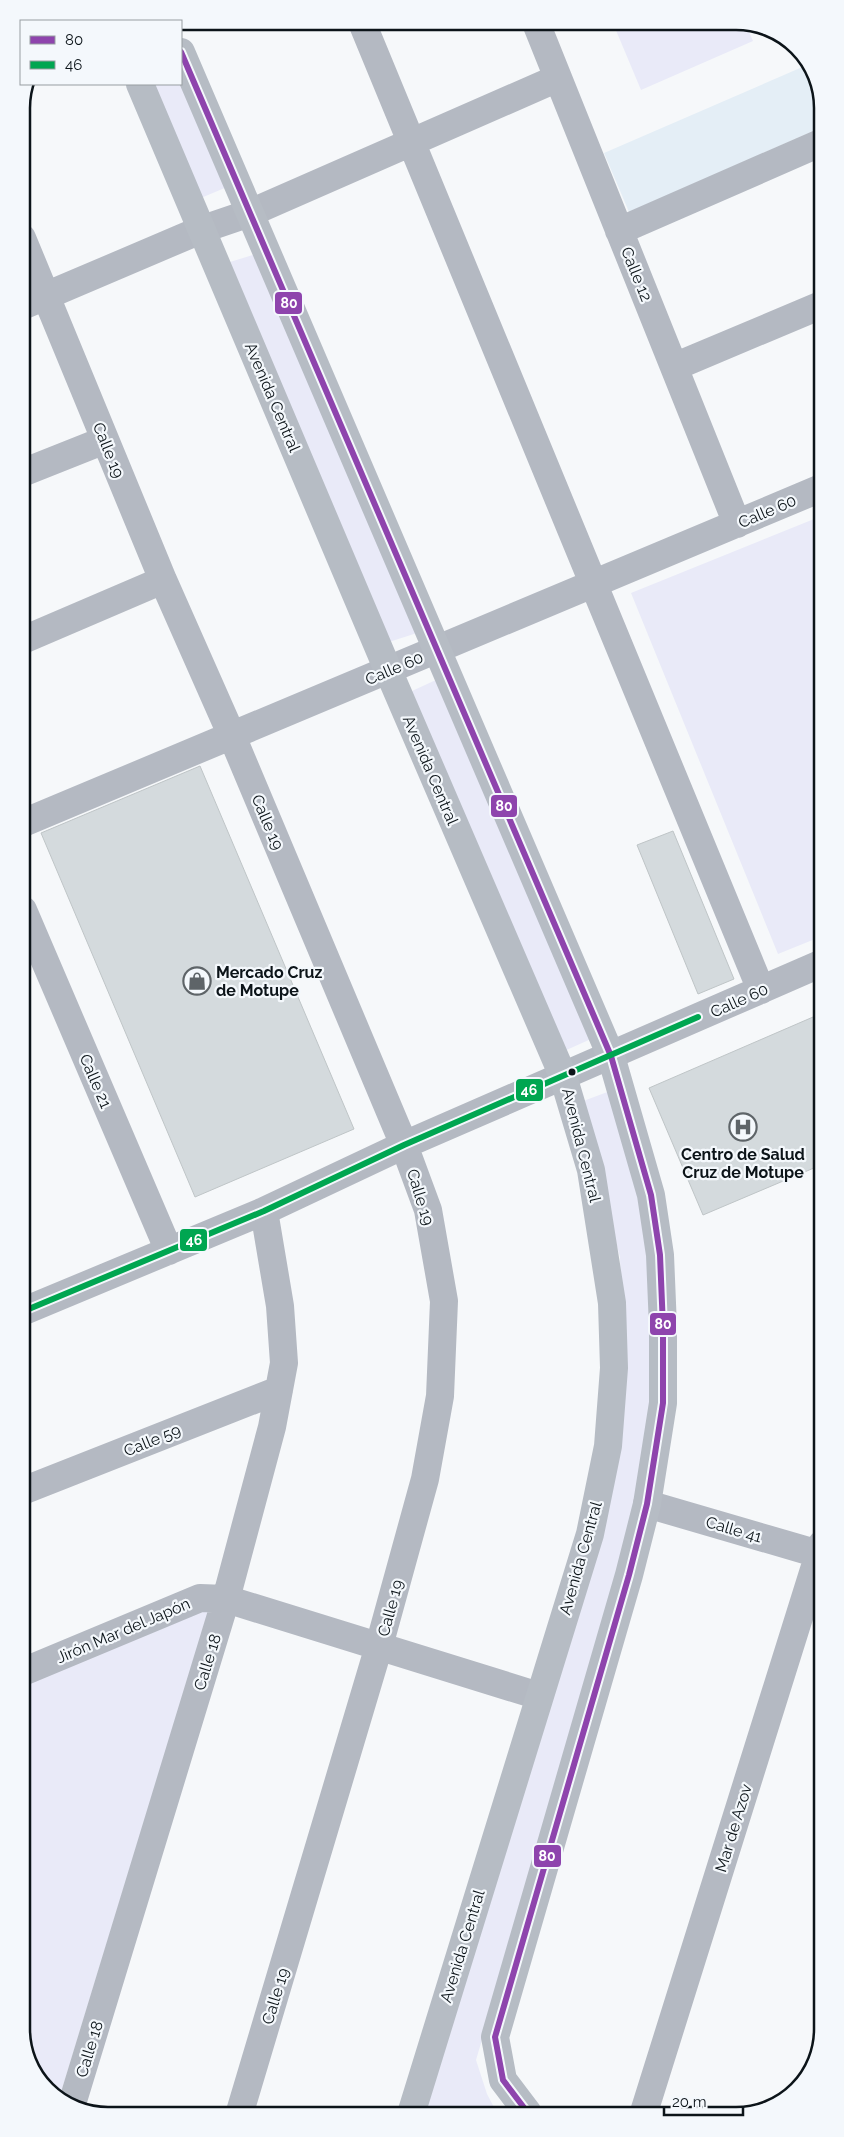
<svg xmlns="http://www.w3.org/2000/svg" width="844" height="2137" viewBox="0 0 844 2137" font-family="Raleway,sans-serif">
	<style>
		.built { fill: #e4eef6 }
		.green { fill: #e9eaf8 }
		.building { fill: #d4dadd; stroke: #bfc5c7 }
		.lines { fill: none; stroke-linecap: round; stroke-linejoin: round }
		.minor { stroke: #b4b9c2; stroke-width: 28 }
		.major { stroke: #b6bcc4; stroke-width: 28 }
		.bus-1-casing { stroke: #f4f8fc; stroke-width: 10 }
		.bus-2-casing { stroke: #f4f8fc; stroke-width: 10 }
		.bus-1 { stroke: #8e44ad; stroke-width: 6 }
		.bus-2 { stroke: #00a651; stroke-width: 6 }
		.bus-dot { fill: #0c1419; stroke: #f4f8fc; stroke-width: 2 }
		.labels { text-anchor: middle; stroke-width: 4.5; stroke-linejoin: round; paint-order: stroke }
		.street-label { font-size: 16px; fill: #0c1419; stroke: #f4f8fc }
		.poi-label { font-size: 16px; font-weight: bold; fill: #0c1419; stroke: #f4f8fc; text-anchor: start }
		.rim { fill: none; stroke: #0c1419; stroke-width: 2.5 }
		.line-badge { stroke: #f4f8fc; stroke-width: 2 }
		.badge-label { font-size: 14px; text-anchor: middle; font-weight: bold; fill: #fff }
	</style>
	<rect width="100%" height="100%" fill="#f6f8fa"/>
	<path class="built" d="M807 65 818 81V129L629 212 604 153Z"/>
	<path class="green" d="M742 21 745 23 753 41 641 90 615 28 627 23Z
		M154 84H181L227 187 201 198Z
		M256 254 417 633 389 642 230 262Z
		M819 517 820 937 778 954 631 593Z
		M438 679 591 1039 562 1052 412 691Z
		M610 1091 643 1199 655 1376 647 1462 586 1688 476 2060 487 2094 497 2113H425L604 1511 622 1326 620 1257 578 1103Z
		M202 1606 209 1610 59 2099 55 2098 26 2056 25 1678Z"/>
	<path class="building" d="M200 766 354 1129 195 1197 41 833Z
		M673 831 734 979 698 994 637 845Z
		M820 1014 821 1165 703 1215 649 1088Z"/>
	<g class="lines">
		<path class="minor" d="M536 23 737 524
			M363 25 761 990
			M619 231 818 144
			M22 238 163 580 232 736 404 1145 428 1210 444 1301 440 1396 425 1479 379 1646 239 2115
			M22 306 203 229 250 213 558 78
			M674 367 819 306
			M22 473 105 440
			M23 640 163 580
			M23 823 819 489
			M23 910 169 1251
			M24 1311 264 1211 404 1145 820 964
			M25 1490 279 1390
			M647 1504 822 1555
			M25 1671 200 1598 226 1599 539 1696
			M72 2104 226 1599 272 1427 284 1363 280 1306 264 1211
			M644 2112 822 1544"/>
		<path class="major" d="M181 52 611 1056 651 1195 660 1255 663 1327V1403L647 1504 629 1575 495 2037 503 2080 528 2113
			M140 84 388 670 563 1076 591 1170 612 1303 614 1368 608 1446 590 1534 411 2114"/>
		<g class="bus-1-casing">
			<path id="bus-1" d="M181 52 611 1056 651 1195 660 1255 663 1327V1403L647 1504 629 1575 495 2037 503 2080 528 2113"/>
		</g>
		<g class="bus-2-casing">
			<path id="bus-2" d="M24 1311 264 1211 404 1145 698 1017"/>
		</g>
		<use href="#bus-1" class="bus-1"/>
		<use href="#bus-2" class="bus-2"/>
	</g>
	<defs>
		<g id="shop-ring" transform="scale(1.4375)"><circle r="9.5" fill="#f4f8fc" stroke="#5e6468" stroke-width="1.5"/><path d="M-5-2.5h2.3a2.7 3.5 0 0 1 5.4 0H5L5.5 6h-11ZM-1.5-2.5h3a1.5 2.3 0 0 0-3 0Z" fill="#5e6468"/></g>
		<g id="hospital-ring" transform="scale(1.4375)"><circle r="9.5" fill="#f4f8fc" stroke="#5e6468" stroke-width="1.5"/><path d="M-5-5h3v3.5h4V-5h3V5h-3V1.5h-4V5h-3Z" fill="#5e6468"/></g>
	</defs>
	<g fill-rule="evenodd">
		<use href="#shop-ring" x="197" y="981"/>
		<use href="#hospital-ring" x="743" y="1127"/>
	</g>
	<circle class="bus-dot" cx="572" cy="1072" r="4.5"/>
	<g class="labels">
		<g class="street-label">
			<text transform="translate(637 274) rotate(68)" y="6">Calle 12</text>
			<text transform="translate(273 397) rotate(67)" y="6">Avenida Central</text>
			<text transform="translate(109 450) rotate(68)" y="6">Calle 19</text>
			<text transform="translate(767 511) rotate(-23)" y="6">Calle 60</text>
			<text transform="translate(394 668) rotate(-23)" y="6">Calle 60</text>
			<text transform="translate(431 770) rotate(67)" y="6">Avenida Central</text>
			<text transform="translate(268 822) rotate(67)" y="6">Calle 19</text>
			<text transform="translate(739 1000) rotate(-24)" y="6">Calle 60</text>
			<text transform="translate(96 1081) rotate(67)" y="6">Calle 21</text>
			<text transform="translate(582 1145) rotate(76)" y="6">Avenida Central</text>
			<text transform="translate(421 1197) rotate(73)" y="6">Calle 19</text>
			<text transform="translate(152 1440) rotate(-22)" y="6">Calle 59</text>
			<text transform="translate(734 1529) rotate(16)" y="6">Calle 41</text>
			<text transform="translate(580 1558) rotate(-74)" y="6">Avenida Central</text>
			<text transform="translate(390 1608) rotate(-75)" y="6">Calle 19</text>
			<text transform="translate(123 1630) rotate(-23)" y="6">Jirón Mar del Japón</text>
			<text transform="translate(207 1662) rotate(-73)" y="6">Calle 18</text>
			<text transform="translate(733 1828) rotate(-73)" y="6">Mar de Azov</text>
			<text transform="translate(462 1946) rotate(-73)" y="6">Avenida Central</text>
			<text transform="translate(275 1996) rotate(-73)" y="6">Calle 19</text>
			<text transform="translate(89 2049) rotate(-73)" y="6">Calle 18</text>
		</g>
		<g class="poi-label">
			<text x="216" y="978">Mercado Cruz<tspan x="216" dy="18">de Motupe</tspan></text>
			<text x="743" y="1160" text-anchor="middle">Centro de Salud<tspan x="743" dy="18">Cruz de Motupe</tspan></text>
		</g>
	</g>
	<path d="M0 0H844V2137H0ZM108 30H736A78 78 0 0 1 814 108V2029A78 78 0 0 1 736 2107H108A78 78 0 0 1 30 2029V108A78 78 0 0 1 108 30Z" fill="#f4f8fc" fill-rule="evenodd"/>
	<path class="rim" d="M108 30H736A78 78 0 0 1 814 108V2029A78 78 0 0 1 736 2107H108A78 78 0 0 1 30 2029V108A78 78 0 0 1 108 30Z"/>
	<g class="line-badge">
		<rect x="274" y="291" width="29" height="24" rx="5" fill="#8e44ad"/>
		<rect x="490" y="794" width="28" height="24" rx="5" fill="#8e44ad"/>
		<rect x="515" y="1078" width="29" height="24" rx="5" fill="#00a651"/>
		<rect x="179" y="1228" width="29" height="24" rx="5" fill="#00a651"/>
		<rect x="649" y="1312" width="28" height="24" rx="5" fill="#8e44ad"/>
		<rect x="533" y="1844" width="29" height="24" rx="5" fill="#8e44ad"/>
	</g>
	<g class="badge-label">
		<text x="289" y="308">80</text>
		<text x="504" y="811">80</text>
		<text x="529" y="1095">46</text>
		<text x="194" y="1245">46</text>
		<text x="663" y="1329">80</text>
		<text x="547" y="1861">80</text>
	</g>
	<rect x="20" y="20" width="162" height="65" fill="#f4f8fc" stroke="#979da1"/>
	<rect x="30" y="36" width="25" height="8" fill="#8e44ad" stroke="#979da1"/>
	<text x="65" y="45" font-size="15" fill="#0c1419">80</text>
	<rect x="30" y="61" width="25" height="8" fill="#00a651" stroke="#979da1"/>
	<text x="65" y="70" font-size="15" fill="#0c1419">46</text>
	<path d="M664 2107v8h79v-8" fill="none" stroke="#0c1419" stroke-width="2.5"/>
	<text x="672" y="2107" font-size="15" fill="#0c1419" stroke="#f4f8fc" stroke-width="4" paint-order="stroke">20 m</text>
</svg>
